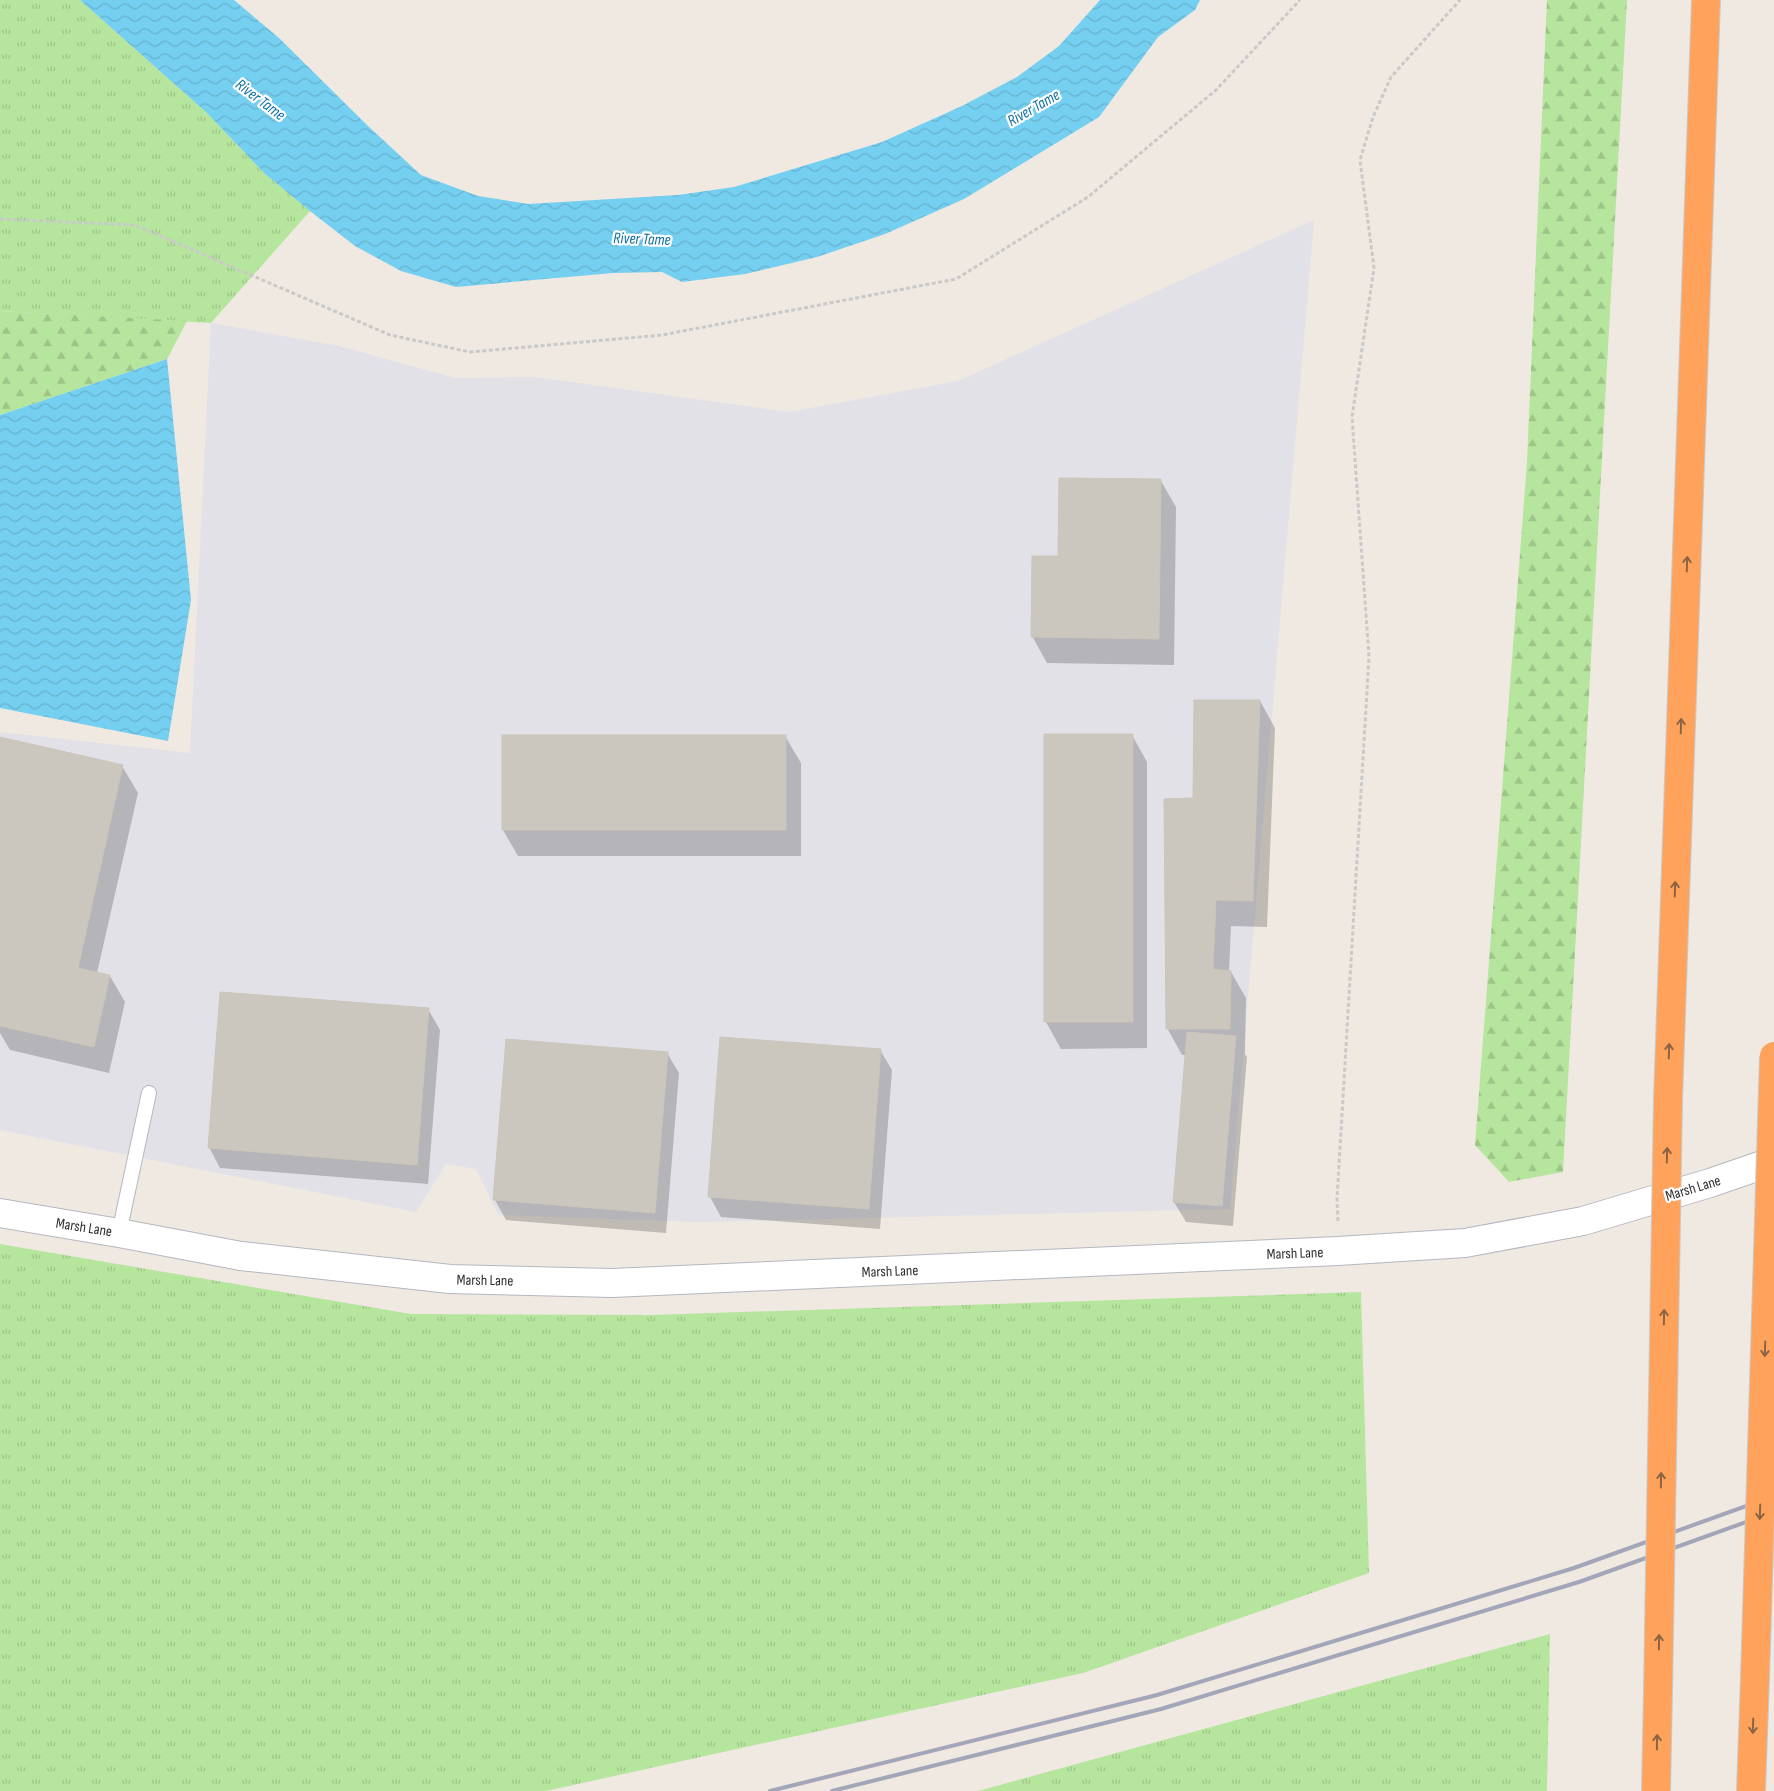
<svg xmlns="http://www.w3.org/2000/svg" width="1774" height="1791" viewBox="0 0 1774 1791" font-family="'Sofia Sans Condensed',sans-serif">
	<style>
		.industrial { fill: #e3e1e8 }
		.grass { fill: url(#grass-tufts) }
		.forest { fill: url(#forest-firs) }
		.water { fill: url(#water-waves) }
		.shadow { fill: #0003 }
		.building { fill: #cbc7bf; stroke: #cbc5ba }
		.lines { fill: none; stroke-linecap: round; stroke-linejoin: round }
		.lane-casing { stroke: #b4b7c1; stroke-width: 16 }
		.secondary-casing { stroke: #b4b7c1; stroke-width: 30 }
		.highway-casing { stroke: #c9c9c9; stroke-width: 30 }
		.path { stroke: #c9c9c9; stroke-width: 3; stroke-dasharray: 4 2.5; stroke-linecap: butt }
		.lane { stroke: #fff; stroke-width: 14 }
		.secondary { stroke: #fff; stroke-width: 28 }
		.highway { stroke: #ffa35c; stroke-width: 28 }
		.rail { stroke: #a3a6b8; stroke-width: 4 }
		.highway-bridge-casing { stroke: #c9c9c9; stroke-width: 30; stroke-linecap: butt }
		.highway-bridge { stroke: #ffa35c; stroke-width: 28 }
		.oneway { stroke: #8c6343 }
		.labels { text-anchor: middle; stroke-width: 4.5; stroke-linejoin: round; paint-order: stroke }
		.street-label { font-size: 15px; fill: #2e2e2e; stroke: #fff }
		.water-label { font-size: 16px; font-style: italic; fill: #0d6fa3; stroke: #fff }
	</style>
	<defs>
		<pattern id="grass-tufts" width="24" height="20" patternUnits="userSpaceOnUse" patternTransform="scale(1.25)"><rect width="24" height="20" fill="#b6e59e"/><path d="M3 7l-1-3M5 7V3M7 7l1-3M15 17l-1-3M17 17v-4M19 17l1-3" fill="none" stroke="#9dc588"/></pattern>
		<pattern id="forest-firs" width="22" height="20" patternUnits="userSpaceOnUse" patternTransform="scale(1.25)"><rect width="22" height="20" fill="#b6e59e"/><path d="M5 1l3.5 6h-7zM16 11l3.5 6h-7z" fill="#9dc588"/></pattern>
		<pattern id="water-waves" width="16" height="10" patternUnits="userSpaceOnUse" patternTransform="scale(1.25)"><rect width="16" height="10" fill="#75cff0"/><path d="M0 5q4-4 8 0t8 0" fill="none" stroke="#66b2ce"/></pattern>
	</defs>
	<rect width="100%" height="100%" fill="#efe9e1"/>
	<path class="industrial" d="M1314 220 1230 1209 698 1222 498 1215 476 1169 446 1164 416 1212 0 1130V732L190 753 211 323 339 346 455 378 535 377 789 412 958 381Z"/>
	<path class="grass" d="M0 0H80L207 113 264 173 310 211 211 323 0 311Z
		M0 1244 411 1314 652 1315 1361 1292 1369 1573 1083 1673 546 1791H0Z
		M1550 1634 1547 1791H978Z"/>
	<path class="forest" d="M1547 0H1627L1563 1172 1509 1182 1475 1145 1527 462Z
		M0 311 187 321 167 359 0 415Z"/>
	<path class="water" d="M80 0H234L279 38 368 126 421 175 478 196 528 204 678 195 734 187 882 142 962 106 1017 77 1059 46 1100 0H1200L1195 10 1158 37 1099 117 964 199 885 234 817 257 745 274 682 282 662 272 613 273 456 287 401 271 355 246 310 211 264 173 207 113Z
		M167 359 191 600 168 741 0 708V415Z"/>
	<path class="shadow" d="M1161 481 1176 507 1174 665 1047 663 1032 636 1059 557Z
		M1260 701 1275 728 1267 927 1231 926 1229 972H1231L1246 998 1245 1054 1247 1057 1233 1226 1186 1222 1174 1202 1186 1055H1182L1167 1028 1194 799Z
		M1132 735 1147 762V1048L1061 1049 1046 1022 1045 736Z
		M785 736 801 763V856H518L503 830Z
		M0 739 122 766 138 793 97 973 110 976 125 1002 109 1073 10 1050 0 1033Z
		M428 1009 440 1030 428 1184 220 1168 209 1147Z
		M880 1050 892 1070 880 1229 721 1217 710 1197Z
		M667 1053 679 1073 666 1233 506 1220 495 1200Z"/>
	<path class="building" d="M1059 478 1161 479 1159 639 1031 637 1032 556H1058Z
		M1194 700H1260L1253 901 1216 900 1213 969 1231 971 1230 1029H1166L1164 799 1193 798Z
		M1044 734H1133V1022H1044Z
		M502 735H786V830H502Z
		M0 737 123 765 78 968 110 975 94 1047 0 1026Z
		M220 992 429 1008 417 1165 208 1148Z
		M1187 1032 1236 1036 1222 1206 1173 1202Z
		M720 1037 881 1049 869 1209 708 1197Z
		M506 1039 668 1052 655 1213 493 1200Z"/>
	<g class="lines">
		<g class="lane-casing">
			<path id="lane" d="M119 1233 149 1093"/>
		</g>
		<g class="secondary-casing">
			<path id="secondary" d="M0 1213 119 1233 241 1256 450 1279 612 1283 1338 1251 1465 1243 1583 1221 1710 1183 1774 1161"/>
		</g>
		<g class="highway-casing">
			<path id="highway" d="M1668 1100 1706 0
				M1656 1791 1658 1691
				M1751 1791 1755 1677"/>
		</g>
		<path class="path" d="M0 219 135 225 390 335 470 352 662 335 956 279 1088 197 1216 90 1300 0
			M1338 1221 1337 1199 1369 657 1352 417 1374 268 1360 160 1373 117 1391 77 1460 0"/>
		<use href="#lane" class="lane"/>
		<use href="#secondary" class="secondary"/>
		<use href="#highway" class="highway"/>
		<path class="rail" d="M770 1791 1157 1695 1574 1568 1774 1496
			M832 1791 1161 1709 1579 1582 1774 1512"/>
		<g class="highway-bridge-casing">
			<path id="highway-bridge" d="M1755 1677 1774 1056
				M1658 1691 1668 1100"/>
		</g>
		<use href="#highway-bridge" class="highway-bridge"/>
	</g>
	<defs><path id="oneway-shaft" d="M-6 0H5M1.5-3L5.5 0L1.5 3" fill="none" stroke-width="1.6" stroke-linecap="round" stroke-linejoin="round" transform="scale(1.25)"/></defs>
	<g class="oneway">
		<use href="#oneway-shaft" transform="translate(1687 564) rotate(-88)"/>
		<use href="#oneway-shaft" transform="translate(1681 726) rotate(-88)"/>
		<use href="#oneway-shaft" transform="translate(1675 889) rotate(-88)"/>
		<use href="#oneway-shaft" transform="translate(1669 1051) rotate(-88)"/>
		<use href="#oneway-shaft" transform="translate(1667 1155) rotate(-89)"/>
		<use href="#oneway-shaft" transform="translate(1664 1317) rotate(-89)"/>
		<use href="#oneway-shaft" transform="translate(1765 1349) rotate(92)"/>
		<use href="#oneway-shaft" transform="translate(1661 1480) rotate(-89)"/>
		<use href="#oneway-shaft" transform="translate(1760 1512) rotate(92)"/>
		<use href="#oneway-shaft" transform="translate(1659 1642) rotate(-89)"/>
		<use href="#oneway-shaft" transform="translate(1753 1726) rotate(92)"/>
		<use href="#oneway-shaft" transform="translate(1657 1742) rotate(-89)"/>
	</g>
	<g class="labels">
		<g class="street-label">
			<text transform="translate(1693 1188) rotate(-17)" y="5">Marsh Lane</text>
			<text transform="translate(84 1227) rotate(9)" y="5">Marsh Lane</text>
			<text transform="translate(1295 1253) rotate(-2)" y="5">Marsh Lane</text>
			<text transform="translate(890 1271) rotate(-2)" y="5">Marsh Lane</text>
			<text transform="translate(485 1280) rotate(1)" y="5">Marsh Lane</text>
		</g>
		<g class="water-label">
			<text transform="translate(261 99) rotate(37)" y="6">River Tame</text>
			<text transform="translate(1033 107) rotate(-30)" y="6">River Tame</text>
			<text transform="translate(642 238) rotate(2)" y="6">River Tame</text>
		</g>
	</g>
</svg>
